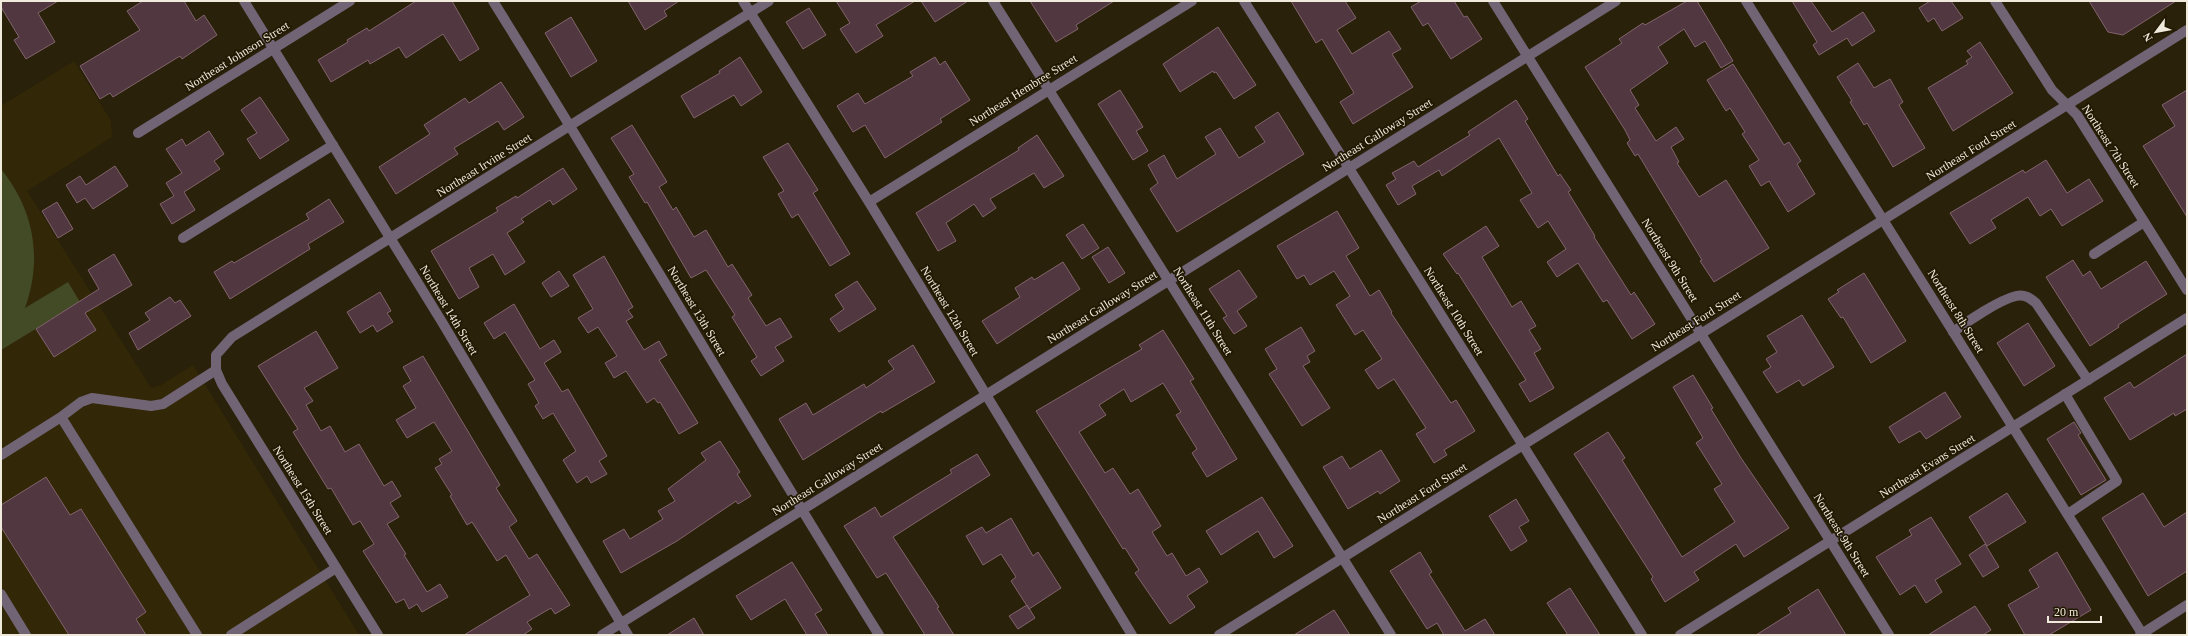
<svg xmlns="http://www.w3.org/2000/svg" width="2188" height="636" viewBox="0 0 2188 636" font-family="Georgia,serif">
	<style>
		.built { fill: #322707 }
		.green { fill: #434a26 }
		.building { fill: #51373f; stroke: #81646d }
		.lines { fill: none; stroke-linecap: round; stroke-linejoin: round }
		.service { stroke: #716475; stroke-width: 10 }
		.minor { stroke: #716475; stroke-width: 10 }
		.tertiary { stroke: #716475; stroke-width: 10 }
		.labels { text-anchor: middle; stroke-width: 3.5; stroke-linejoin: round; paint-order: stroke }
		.street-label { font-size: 12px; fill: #f0eadd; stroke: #211802 }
	</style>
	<rect width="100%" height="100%" fill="#2a210a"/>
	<path class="built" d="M74 61 111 121 112 137 27 191 151 388 161 385 193 365 359 635H1V106Z"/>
	<path class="green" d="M1 169C34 210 43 258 25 308L68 282 80 302 1 350Z"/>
	<path class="building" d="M1 1H58L38 13 55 42 26 59 14 40 19 37 1 7Z
		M143 1H184L196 21 204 15 217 35 182 59 180 56 113 97 110 93 100 99 80 66 140 30 127 11Z
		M416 1H452L479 49 460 61 443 34 406 58 399 47 370 64 368 60 331 82 318 60 348 42 347 40 367 28 369 31Z
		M628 1H679L664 11 667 16 645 30Z
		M836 1H915L876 25 883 36 856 53 840 29 850 23Z
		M921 1H968L935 22Z
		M1030 1H1114L1076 25 1078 29 1056 42Z
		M1291 1H1345L1356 18 1337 30 1352 54 1389 31 1401 49 1392 54 1413 87 1353 124 1340 102 1354 93 1322 39 1316 43Z
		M1421 1H1454L1464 17 1467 16 1482 39 1451 59 1428 23 1423 26 1411 7Z
		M1687 1H1697L1733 61 1721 68 1705 41 1695 47 1684 29 1658 47 1668 63 1630 90 1639 105 1635 108 1656 141 1676 127 1684 139 1671 147 1679 162 1677 163 1699 197 1726 180 1769 248 1714 282 1700 261 1702 260 1638 154 1635 156 1627 143 1630 140 1625 130 1585 67 1622 43 1619 39 1643 23 1645 25Z
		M1792 1H1811L1832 32 1863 12 1875 31 1852 46 1847 38 1819 55 1813 45 1817 42Z
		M1930 1H1951L1963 18 1942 31 1934 18 1928 22 1919 8Z
		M2089 1H2176L2123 35 2108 32Z
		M809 8 826 35 803 49 786 22Z
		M571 17 597 61 571 77 545 33Z
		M1218 27 1256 85 1234 99 1216 72 1214 73 1213 71 1180 92 1163 64Z
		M1980 42 2013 93 1953 131 1928 88 1968 64 1966 61 1972 57 1967 51Z
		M740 57 762 92 741 106 734 95 694 118 681 96 720 73 719 71Z
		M935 57 940 65 945 61 970 100 940 119 942 122 885 158 865 125 853 132 837 106 858 93 865 104 913 76 910 72Z
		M1858 63 1874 88 1890 79 1903 102 1899 105 1925 148 1893 167 1867 123 1864 125 1850 102 1852 101 1837 77Z
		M1733 64 1784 145 1789 142 1801 161 1797 164 1815 194 1788 212 1769 181 1761 186 1749 166 1759 160 1742 134 1745 132 1730 108 1726 111 1707 80Z
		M501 82 524 117 504 130 498 121 454 148 458 154 396 194 379 167 430 134 424 125 465 98 469 103Z
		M1120 90 1143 127 1136 131 1148 151 1133 160 1098 104Z
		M2187 90V217L2143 146 2175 126 2162 105Z
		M260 97 289 140 260 159 247 139 257 133 241 110Z
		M1516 100 1528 119 1525 121 1558 176 1560 174 1571 190 1568 192 1595 236 1594 237 1631 295 1634 292 1655 324 1632 339 1607 300 1603 302 1578 263 1557 277 1547 262 1566 249 1548 221 1538 228 1520 200 1532 193 1499 138 1442 176 1439 170 1412 186 1416 194 1398 205 1386 185 1396 179 1392 173 1414 161 1418 167 1470 135 1468 132Z
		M1278 112 1304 154 1177 232 1150 189 1158 183 1148 165 1164 155 1177 179 1216 154 1205 137 1220 128 1239 158 1265 142 1255 127Z
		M632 125 667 182 659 187 673 210 676 207 694 237 706 230 728 267 732 264 752 295 748 298 766 326 780 318 792 337 775 347 784 361 761 376 751 361 757 357 732 317 735 315 706 270 691 278 647 202 645 203 629 177 634 174 611 138Z
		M209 131 224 154 214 161 220 169 184 192 195 210 172 224 160 204 174 196 166 183 182 173 166 149 182 139 186 146Z
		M1037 135 1064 176 1044 188 1034 173 990 199 996 208 983 217 974 204 946 223 956 241 938 251 916 213 1019 150 1018 148Z
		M788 143 818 190 813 193 850 254 830 266 798 214 792 218 778 194 784 191 763 157Z
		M2046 160 2067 193 2089 179 2103 201 2062 226 2051 209 2040 216 2028 197 1991 220 1996 228 1970 244 1950 213 2023 170 2025 173Z
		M115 166 128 186 93 209 85 198 77 203 66 185 80 176 86 185Z
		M563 168 577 189 553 205 550 200 521 219 524 222 507 233 525 262 505 275 493 254 469 268 479 287 459 299 431 251 498 211 496 208 516 196 517 198Z
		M329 199 344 222 308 244 310 249 230 299 214 272 232 261 234 263 309 219 306 214Z
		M57 202 73 229 58 238 42 211Z
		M1337 211 1359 248 1346 256 1370 296 1379 290 1392 312 1391 313 1451 403 1456 400 1475 431 1444 450 1447 455 1434 463 1416 434 1426 428 1394 379 1378 389 1365 370 1382 359 1363 330 1355 335 1336 305 1350 296 1334 271 1310 285 1304 275 1297 279 1277 246Z
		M1083 224 1099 248 1082 259 1066 235Z
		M1486 226 1499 246 1482 257 1512 307 1521 301 1536 326 1529 330 1541 349 1534 353 1554 388 1530 402 1519 384 1526 380 1458 273 1457 274 1443 254Z
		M1108 247 1125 273 1109 283 1092 257Z
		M114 254 132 285 85 313 96 330 54 357 36 329 99 289 88 270Z
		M604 256 633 307 628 310 633 317 626 321 644 350 659 341 667 355 659 360 698 423 679 434 660 402 658 403 654 398 647 403 626 371 614 378 605 363 617 356 598 327 588 333 578 318 593 309 573 275Z
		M2073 260 2083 276 2090 271 2101 289 2146 261 2167 294 2118 325 2119 327 2090 346 2046 277Z
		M1063 262 1080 289 997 344 982 321 1020 297 1015 288 1032 277 1034 280Z
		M1239 270 1257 297 1237 311 1247 326 1234 334 1223 318 1227 316 1209 289Z
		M559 271 569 286 551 297 542 283Z
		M1864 273 1906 341 1871 363 1843 317 1841 318 1828 299 1839 292 1837 290Z
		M857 281 876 309 839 332 830 319 844 309 835 295Z
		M380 292 391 311 387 313 393 322 377 332 373 325 360 333 347 312Z
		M170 297 175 303 180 300 191 316 138 350 129 333 150 320 145 313Z
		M514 304 540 349 554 340 561 352 544 363 562 392 568 389 607 456 599 461 607 474 591 483 587 476 577 483 563 460 576 451 553 413 543 419 535 406 539 403 528 384 535 380 505 332 494 339 484 323Z
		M1802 315 1834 367 1803 386 1799 380 1777 393 1763 372 1771 367 1766 359 1777 352 1767 336Z
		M2028 323 2055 366 2024 386 1997 343Z
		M1301 327 1315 351 1307 356 1310 362 1303 366 1330 408 1302 426 1269 374 1277 369 1265 349Z
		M1163 330 1194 379 1190 381 1237 459 1207 477 1192 453 1197 449 1176 415 1181 412 1163 383 1131 402 1124 389 1099 405 1106 415 1079 432 1105 473 1113 468 1130 494 1138 489 1161 526 1152 532 1167 556 1172 553 1186 576 1199 568 1208 582 1187 596 1195 607 1170 624 1135 573 1139 570 1125 548 1123 549 1036 411 1142 349 1139 345Z
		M316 331 338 368 304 388 313 401 306 405 321 431 330 426 345 452 359 444 384 486 392 481 401 496 390 503 399 517 387 524 406 554 404 555 427 592 440 584 448 597 422 612 417 604 409 609 404 599 396 603 363 551 374 544 360 521 353 525 331 488 328 489 293 432 298 429 258 366Z
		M913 345 935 382 882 413 881 411 803 460 779 419 806 403 813 415 864 384 866 388 894 369 888 361Z
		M2187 354V409L2175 416 2174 413 2130 440 2104 398 2130 382 2134 388Z
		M423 356 500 485 496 488 517 521 509 527 529 559 537 554 570 605 555 614 551 608 527 622 532 629 523 635H464L530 595 506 555 497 561 472 522 467 525 450 496 452 495 435 468 442 464 439 459 452 451 434 422 407 438 396 420 416 408 403 386 411 381 403 367Z
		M1693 375 1713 408 1711 409 1741 458 1789 528 1744 557 1736 544 1694 572 1699 580 1665 602 1651 579 1653 577 1574 454 1608 432 1625 458 1622 460 1682 557 1735 522 1714 489 1722 484 1696 443 1703 438 1673 387Z
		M1945 392 1961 417 1926 439 1920 431 1899 443 1889 427Z
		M2074 422 2081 433 2078 435 2106 480 2081 495 2047 439Z
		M720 441 740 472 737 474 751 496 738 504 736 501 677 541 621 573 603 541 624 529 630 539 663 519 658 511 675 501 668 489 706 460 701 453Z
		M1381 450 1400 481 1380 494 1378 491 1348 509 1323 467 1342 456 1350 469Z
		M977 454 990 475 893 537 939 607 937 608 954 635H925L886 573 877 578 844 526 875 507 881 517 952 473 950 470Z
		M46 477 70 515 81 509 146 612 136 619 146 635H69L1 527V505Z
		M2007 493 2026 522 1987 546 1969 517Z
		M2143 493 2164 527 2187 512V571L2148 596 2102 518Z
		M1262 497 1293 546 1274 558 1258 531 1221 555 1206 531Z
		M1516 499 1529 521 1519 527 1527 541 1511 551 1489 516Z
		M1931 517 1961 564 1935 580 1942 592 1926 603 1915 585 1900 595 1876 557 1912 535 1909 530Z
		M1011 518 1033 556 1038 552 1061 588 1029 609 1011 581 1016 577 1001 554 983 565 966 536 982 527 986 533Z
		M1985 544 1999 567 1983 577 1969 555Z
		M1420 552 1432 572 1429 574 1465 631 1485 619 1495 635H1444L1437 623 1427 629 1390 571Z
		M2057 552 2091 610 2049 635H2025L2008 605 2039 587 2029 570Z
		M792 562 822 610 815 614 828 635H807L785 599 751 620 736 596Z
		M1570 588 1600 635H1568L1547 603Z
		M1818 589 1846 635H1756L1791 613 1788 608Z
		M1027 605 1035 618 1018 629 1009 616Z
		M1975 606 1991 630 1983 635H1928Z
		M1334 610 1350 635H1294Z
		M694 618 704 635H667Z"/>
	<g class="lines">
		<path class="service" d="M183 238 333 145
			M2094 254 2144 222
			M1953 332C1968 321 1999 300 2016 296 2025 294 2030 298 2036 303L2088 380
			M2065 394 2117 481 2068 514
			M61 417 197 635
			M1 455 61 417 81 402 92 398 151 406 163 404 216 370
			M1 594 26 635
			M231 635 336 568"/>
		<path class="minor" d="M244 1 442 322 628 635
			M493 1C624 211 748 425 879 635
			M743 1 869 202 1132 635
			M993 1 1391 635
			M1244 1 1642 635
			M1493 1 1889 635
			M1995 1 2052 90 2077 115 2187 290
			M138 133 350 1
			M869 202 1192 1
			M378 635 222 384 216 370V355L232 337 769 1
			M602 635 1616 1
			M1219 635 2187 30
			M2140 635 2187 605"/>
		<path class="tertiary" d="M1746 1 2143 635
			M1680 635 2187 318"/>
	</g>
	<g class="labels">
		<g class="street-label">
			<text transform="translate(237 56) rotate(-32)" y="4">Northeast Johnson Street</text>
			<text transform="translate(1023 90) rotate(-32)" y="4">Northeast Hembree Street</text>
			<text transform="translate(1377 135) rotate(-32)" y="4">Northeast Galloway Street</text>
			<text transform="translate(2111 146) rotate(57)" y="4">Northeast 7th Street</text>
			<text transform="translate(1971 150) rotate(-32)" y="4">Northeast Ford Street</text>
			<text transform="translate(484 165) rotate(-32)" y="4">Northeast Irvine Street</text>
			<text transform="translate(1670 260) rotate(58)" y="4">Northeast 9th Street</text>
			<text transform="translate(1102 307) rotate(-32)" y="4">Northeast Galloway Street</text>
			<text transform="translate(449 310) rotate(59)" y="4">Northeast 14th Street</text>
			<text transform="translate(697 311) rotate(59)" y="4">Northeast 13th Street</text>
			<text transform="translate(950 311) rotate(59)" y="4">Northeast 12th Street</text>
			<text transform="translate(1203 311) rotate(58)" y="4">Northeast 11th Street</text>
			<text transform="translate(1454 311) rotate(58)" y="4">Northeast 10th Street</text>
			<text transform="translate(1956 311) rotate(58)" y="4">Northeast 8th Street</text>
			<text transform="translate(1696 321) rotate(-32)" y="4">Northeast Ford Street</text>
			<text transform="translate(1927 466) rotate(-32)" y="4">Northeast Evans Street</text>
			<text transform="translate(827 479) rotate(-32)" y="4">Northeast Galloway Street</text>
			<text transform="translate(303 490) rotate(58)" y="4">Northeast 15th Street</text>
			<text transform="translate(1422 493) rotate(-32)" y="4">Northeast Ford Street</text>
			<text transform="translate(1842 535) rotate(58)" y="4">Northeast 9th Street</text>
		</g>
	</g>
	<rect width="2188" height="636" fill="none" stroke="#f0eadd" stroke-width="4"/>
	<g transform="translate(2156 32) rotate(238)" stroke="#211802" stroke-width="3" paint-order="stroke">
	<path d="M0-3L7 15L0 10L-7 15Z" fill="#f0eadd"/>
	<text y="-6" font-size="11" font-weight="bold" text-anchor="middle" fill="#f0eadd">N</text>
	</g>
	<path d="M2048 616v6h53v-6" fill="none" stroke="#f0eadd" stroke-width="2"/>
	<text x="2054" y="616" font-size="12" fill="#f0eadd" stroke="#211802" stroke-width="3" paint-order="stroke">20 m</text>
</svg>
